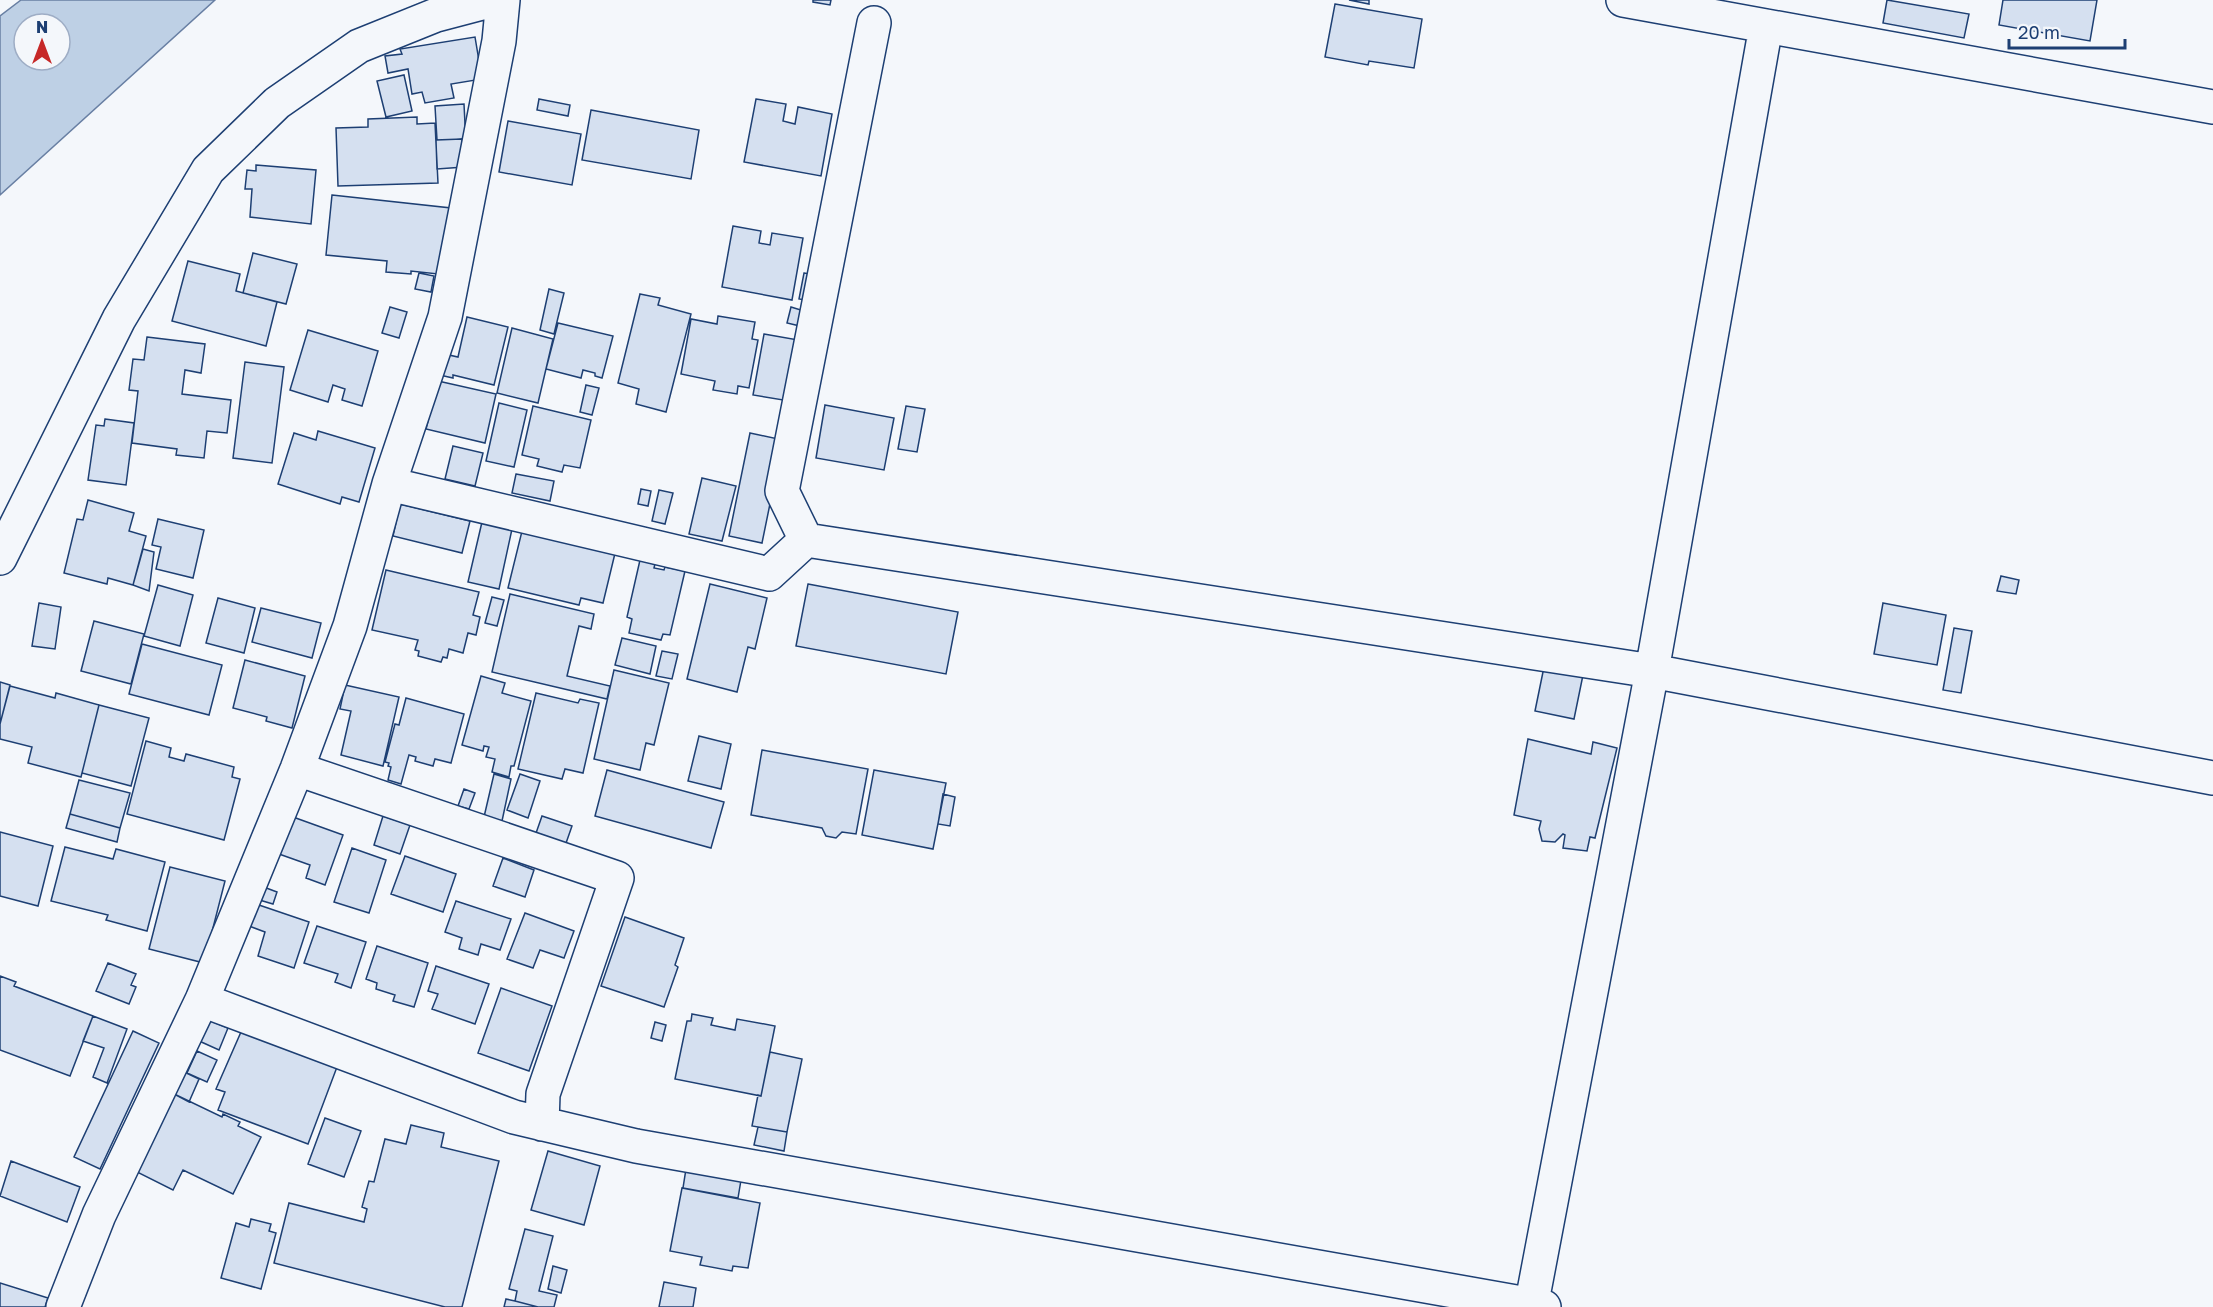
<svg xmlns="http://www.w3.org/2000/svg" width="2213" height="1307" viewBox="0 0 2213 1307" font-family="'Golos Text',sans-serif">
	<style>
		.water { fill: #bed0e5; stroke: #687fa3; stroke-width: 1.5; fill-rule: evenodd }
		.building { fill: #d5e0f0; stroke: #1d3f73; stroke-width: 1.5 }
		.lines { fill: none; stroke-linecap: round; stroke-linejoin: round }
		.minor-casing { stroke: #1d3f73; stroke-width: 36 }
		.minor { stroke: #f4f7fb; stroke-width: 33 }
	</style>
	<rect width="100%" height="100%" fill="#f4f7fb"/>
	<path class="water" d="M21 0H215L0 195V16ZM24 24H60V60H24Z"/>
	<path class="building" d="M813 0H831L830 5 813 2Z
		M1349 0H1369V4Z
		M1887 0 1969 14 1964 38 1883 23Z
		M2003 0H2097L2090 41 1999 25Z
		M1335 4 1422 19 1414 68 1369 61 1368 65 1325 57Z
		M475 37 482 79 451 84 454 98 425 103 422 92 412 94 408 69 388 73 385 56 402 54 400 49Z
		M404 75 412 111 386 117 377 81Z
		M539 99 570 105 568 116 537 110Z
		M756 99 786 104 783 121 795 124 798 107 832 114 821 176 744 162Z
		M464 104 466 144H463L462 139 437 140 435 106Z
		M591 110 699 130 691 179 582 160Z
		M417 117V124L435 123 438 183 338 186 336 128 368 127V119Z
		M508 121 581 134 572 185 499 172Z
		M462 139 464 167 437 169 436 140Z
		M256 165 316 170 311 224 250 217 252 189H245L247 170 256 171Z
		M332 195 451 208 438 274 411 271V274L386 272 387 261 326 255Z
		M733 226 761 231 759 243 770 245 772 233 803 238 792 300 722 287Z
		M253 253 297 264 286 304 243 293Z
		M188 261 240 274 236 291 277 302 266 346 172 321Z
		M419 273 434 276 431 292 415 289Z
		M804 273 810 274 805 300 799 299Z
		M549 289 564 293 554 334 540 330Z
		M640 294 660 298 658 305 691 314 666 412 636 404 639 389 618 383Z
		M390 307 407 312 399 338 382 333Z
		M791 307 804 311 800 326 787 323Z
		M718 316 755 322 752 339 758 340 749 388 738 386 737 394 713 390 715 381 681 374 691 319 717 324Z
		M467 317 508 327 494 385 453 375V378L435 374 440 353 458 357Z
		M558 323 613 336 602 378 595 376V373L583 370 581 378 546 369Z
		M512 328 553 339 538 403 497 393Z
		M308 330 378 351 362 406 342 400 345 389 333 385 328 402 290 390Z
		M764 334 804 341 783 400 753 395Z
		M147 337 205 344 201 373 185 370 182 394 231 400 227 433 207 431 204 458 176 455 177 449 132 443 138 391 129 390 133 359 144 360Z
		M245 362 284 367 272 463 233 458Z
		M438 381 496 394 485 443 426 429Z
		M586 385 599 388 592 415 580 412Z
		M499 403 527 410 514 467 486 461Z
		M825 405 894 418 884 470 816 458Z
		M533 406 591 420 580 468 564 465 562 472 537 466 539 459 522 455Z
		M906 406 925 409 917 452 898 449Z
		M105 419 134 423 126 485 88 480 96 425 104 426Z
		M318 431 375 448 359 502 342 497 340 504 278 484 294 433 316 440Z
		M750 433 783 440 762 543 729 536Z
		M453 446 483 453 475 486 445 479Z
		M516 474 554 481 550 501 512 493Z
		M702 478 736 486 722 541 689 534Z
		M641 489 651 491 648 506 638 504Z
		M659 490 673 493 665 524 652 521Z
		M88 500 134 513 129 531 146 536 133 585 108 578 107 584 64 573 77 519 83 520Z
		M400 504 470 521 462 553 393 536Z
		M158 519 204 530 193 578 156 569 161 547 152 545Z
		M482 522 512 529 499 589 468 582Z
		M523 527 617 545 603 603 581 598 579 605 508 588Z
		M143 549 154 552 149 591 133 585Z
		M640 560 655 564 654 568 664 570 665 567 685 571 670 635 663 634 661 640 629 633 632 619 627 617Z
		M386 570 479 592 473 615 480 617 476 635 468 633 463 653 449 649 447 658 443 657 441 662 418 656 419 651 415 650 418 640 372 630Z
		M2001 576 2019 580 2016 594 1997 591Z
		M710 584 767 598 755 649 748 647 737 692 687 679Z
		M808 584 958 612 946 674 796 646Z
		M158 585 193 595 180 646 144 636Z
		M510 594 594 614 591 629 579 626 567 676 610 686 607 699 492 672Z
		M492 597 504 600 497 626 485 623Z
		M218 598 255 608 244 653 206 643Z
		M39 603 61 607 55 649 32 646Z
		M1883 603 1946 615 1937 665 1874 654Z
		M261 608 321 623 312 658 252 642Z
		M94 621 144 634 131 684 81 671Z
		M1954 628 1972 631 1961 693 1943 690Z
		M622 638 656 646 650 674 615 665Z
		M142 644 222 665 209 715 129 694Z
		M662 651 678 654 672 679 656 676Z
		M245 660 305 676 292 728 266 721 267 717 233 708Z
		M1544 667 1583 675 1574 719 1535 711Z
		M614 670 669 683 654 745 646 743 640 770 594 759Z
		M481 676 505 683 502 693 531 701 514 766H511L509 777 492 772 495 759 486 757 489 747 484 746 483 751 462 745Z
		M0 682 10 685 0 724Z
		M345 685 399 697 383 766 341 755 351 711 340 709Z
		M10 686 55 698 56 693 99 705 81 777 28 763 32 747 0 739V724Z
		M536 693 578 703 580 699 599 703 583 773 565 769 562 779 518 769Z
		M406 698 464 714 451 763 435 759 433 766 415 761 416 757 409 755 401 784 388 780 391 767 388 766 389 763 385 762 395 724 399 725Z
		M99 705 149 718 131 786 82 773Z
		M699 736 731 744 721 789 688 781Z
		M1528 739 1591 754 1593 742 1617 748 1595 838 1590 837 1587 851 1563 848 1565 835 1563 834 1555 842 1542 841 1539 829 1541 821 1514 815Z
		M146 741 171 748 169 757 184 761 186 754 234 767 232 777 240 779 224 840 127 814Z
		M762 750 868 769 856 834 842 832 836 838 826 836 822 828 751 815Z
		M607 770 724 802 711 848 595 816Z
		M874 770 946 783 933 849 862 835Z
		M494 774 511 779 502 821 484 817Z
		M520 774 540 781 528 818 507 810Z
		M79 780 130 793 120 828 70 814Z
		M464 789 475 793 469 809 458 806Z
		M943 794 955 797 950 826 938 824Z
		M70 814 120 828 117 842 66 828Z
		M383 816 410 825 400 854 374 845Z
		M542 816 572 826 565 846 535 836Z
		M293 817 343 835 325 885 306 878 310 865 279 854Z
		M0 832 53 846 38 906 0 896Z
		M65 847 113 859 116 849 165 862 147 931 106 920 108 915 51 901Z
		M352 848 386 860 369 913 334 902Z
		M405 856 456 874 443 912 391 894Z
		M503 858 534 870 525 897 493 886Z
		M170 867 225 881 204 963 149 949Z
		M261 886 277 892 273 904 256 899Z
		M456 901 511 919 500 950 481 944 478 955 459 949 462 938 445 932Z
		M256 904 309 922 294 968 258 956 265 932 249 926Z
		M525 913 574 931 564 958 540 950 533 968 507 959Z
		M625 917 684 938 675 965 678 967 664 1007 601 986Z
		M317 926 366 942 351 988 335 982 338 974 304 963Z
		M377 946 428 963 414 1007 393 1001 395 995 376 989 377 983 366 979Z
		M108 963 136 974 131 985 136 987 129 1004 96 991Z
		M436 966 489 984 475 1024 432 1009 438 994 428 991Z
		M0 976 16 982 14 986 93 1016 70 1076 0 1050Z
		M501 988 552 1006 529 1071 478 1053Z
		M692 1014 713 1018 711 1025 735 1030 737 1019 775 1026 761 1096 675 1079 687 1021H691Z
		M93 1016 127 1029 107 1083 93 1077 104 1048 83 1041Z
		M206 1019 228 1028 219 1050 197 1040Z
		M655 1022 666 1025 662 1041 651 1038Z
		M133 1031 159 1043 100 1169 74 1157Z
		M241 1032 337 1067 308 1144 218 1110 225 1092 216 1089Z
		M197 1051 217 1060 207 1082 187 1073Z
		M770 1052 802 1059 787 1132 752 1126 758 1095 761 1096Z
		M178 1069 199 1079 189 1102 170 1092Z
		M170 1092 222 1117 223 1114 240 1122 238 1126 261 1137 233 1194 183 1170 173 1190 133 1170Z
		M325 1118 361 1131 344 1177 308 1164Z
		M411 1125 444 1133 441 1147 499 1161 462 1307H445L274 1263 289 1203 364 1222 367 1209 362 1207 369 1181 374 1182 385 1139 406 1144Z
		M758 1127 787 1132 784 1151 754 1145Z
		M548 1151 600 1166 584 1225 531 1210Z
		M11 1161 80 1187 67 1222 0 1196Z
		M686 1169 741 1180 738 1198 683 1188Z
		M682 1188 760 1203 748 1268 733 1266 732 1271 700 1265 702 1257 670 1251Z
		M251 1219 271 1224 269 1231 276 1233 261 1289 221 1278 236 1223 249 1227Z
		M525 1229 553 1236 539 1291 557 1295 554 1307H538L515 1301 517 1291 509 1289Z
		M553 1266 567 1270 561 1293 548 1289Z
		M664 1282 696 1288 693 1307H659Z
		M0 1283 48 1298 45 1307H0Z
		M506 1299 515 1301 538 1307H504Z"/>
	<g class="lines">
		<g class="minor-casing">
			<path id="minor" d="M1623 0 2213 107
				M389 484 769 574 806 540 1652 671 2213 778
				M806 540 782 491 874 23
				M0 558 119 319 208 170 277 103 359 46 436 15 493 0
				M297 769 617 878 543 1094 542 1124
				M202 1000 514 1117 636 1146 1544 1307
				M63 1307 99 1215 202 1000 297 769 350 626 389 484 445 317 499 41 503 0
				M1531 1307 1652 671 1766 26"/>
		</g>
		<use href="#minor" class="minor"/>
	</g>
	<g transform="translate(42 42)"><circle r="28" fill="#f4f7fb" stroke="#9eadc5" stroke-width="1.5"/>
	<path d="M0-4.5L10 22L0 15L-10 22Z" fill="#c62828"/>
	<text y="-9" font-size="16" font-weight="bold" text-anchor="middle" fill="#1d3f73">N</text>
	</g>
	<path d="M2009 39v9h116v-9" fill="none" stroke="#1d3f73" stroke-width="3"/>
	<text x="2018" y="39" font-size="18" fill="#1d3f73" stroke="#f4f7fb" stroke-width="4.5" paint-order="stroke">20 m</text>
</svg>
